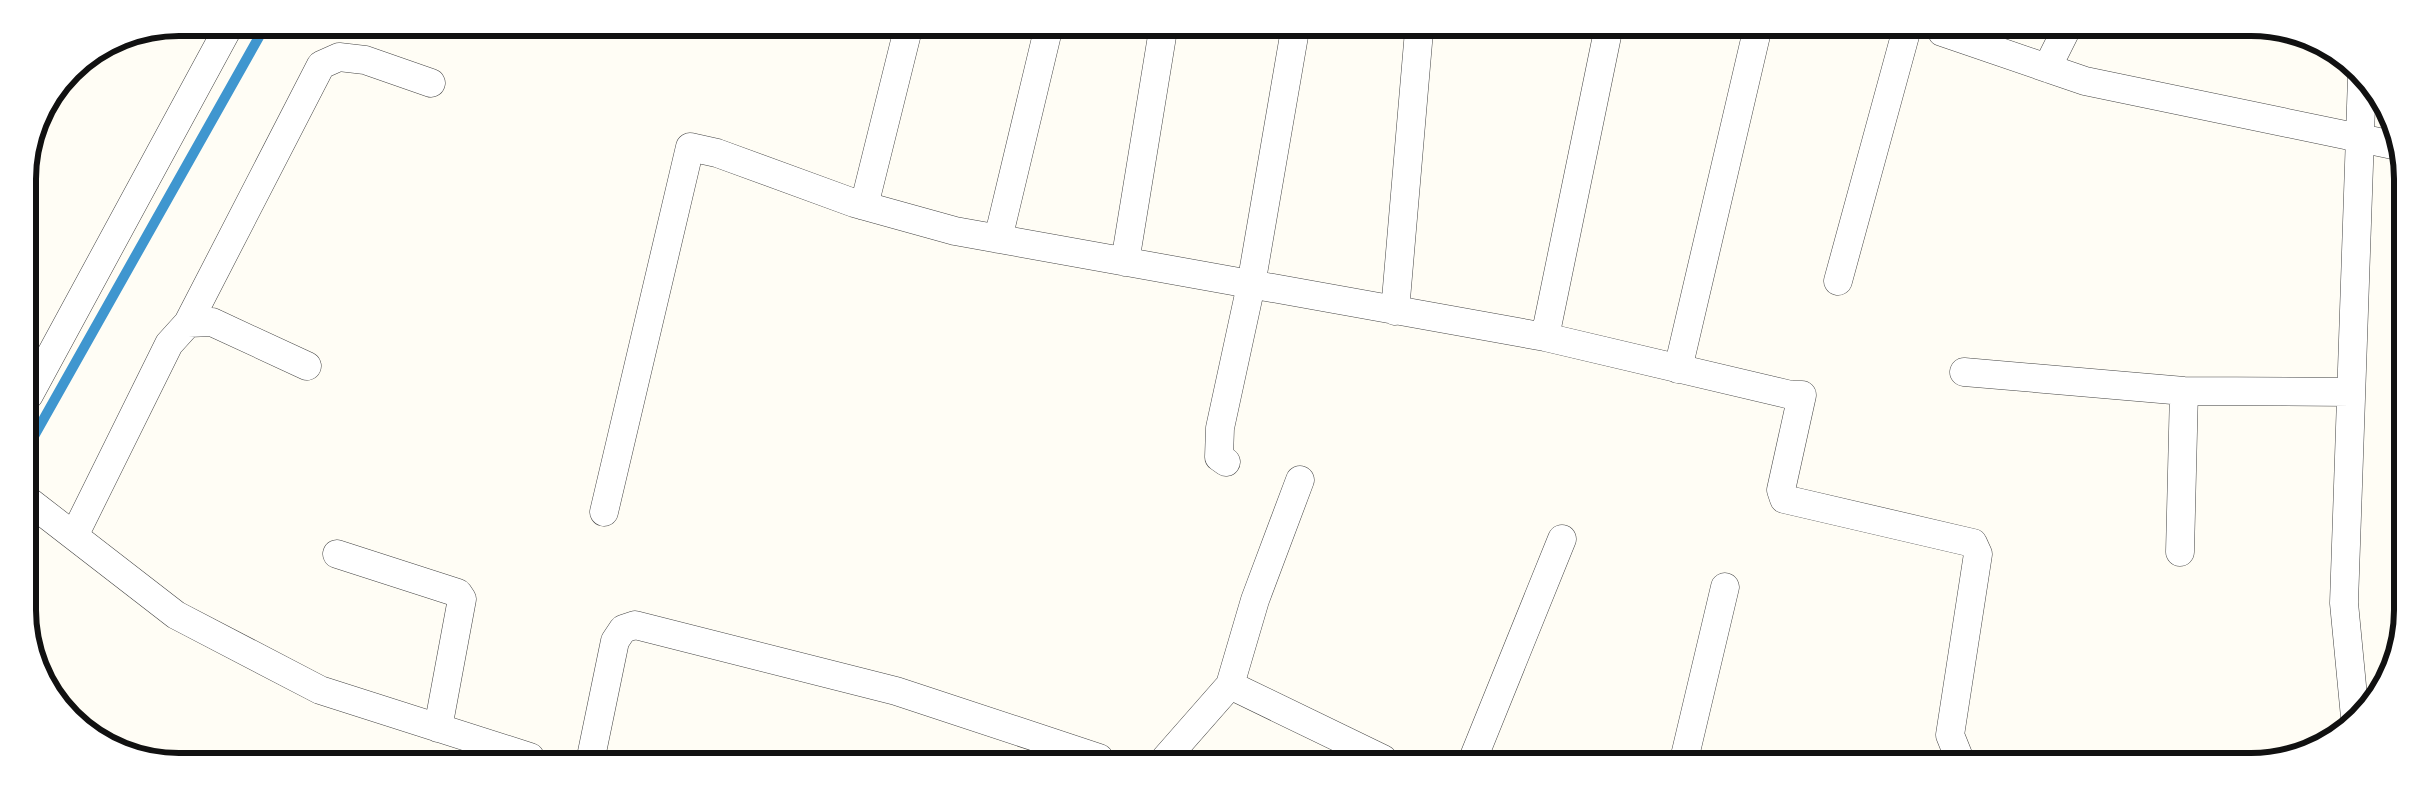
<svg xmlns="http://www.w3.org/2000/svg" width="2430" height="789" viewBox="0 0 2430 789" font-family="'Noto Serif',serif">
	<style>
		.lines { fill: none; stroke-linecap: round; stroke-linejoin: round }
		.stream { stroke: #3f96cf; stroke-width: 10 }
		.minor-casing { stroke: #444; stroke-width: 29 }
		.minor { stroke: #fff; stroke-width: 28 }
		.rim { fill: none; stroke: #111; stroke-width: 6 }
	</style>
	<rect width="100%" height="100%" fill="#fffdf5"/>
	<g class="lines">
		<path class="stream" d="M29 445 264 28"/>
		<g class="minor-casing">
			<path id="minor" d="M1942 32 2085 81 2398 146
				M2047 68 2065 32
				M864 206 908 29
				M998 239 1048 30
				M1125 262 1163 30
				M1838 281 1906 32
				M1395 311 1419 31
				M188 323 321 65 339 57 365 60 431 83
				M1545 337 1608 31
				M1678 369 1757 31
				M1964 372 2184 391 2351 392
				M29 395 228 28
				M1226 462 1219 457 1220 428 1251 285 1295 30
				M30 502 176 615 320 690 530 757
				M604 512 690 147 717 153 854 203 955 231 1545 337 1791 395H1802L1781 490 1784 499 1973 543 1978 554 1950 735 1960 760
				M74 536 169 344 188 323 212 322 307 366
				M2180 552 2184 391
				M337 554 458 593 462 599 438 728
				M1230 685 1383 759
				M2355 717 2344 603 2362 77
				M591 757 615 641 623 629 635 625 896 691 1099 758
				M1165 759 1230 685 1255 600 1300 480
				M1473 759 1562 539
				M1684 760 1725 587"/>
		</g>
		<use href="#minor" class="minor"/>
	</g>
	<path d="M0 0H2430V789H0ZM179 36H2251A143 143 0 0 1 2394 179V610A143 143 0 0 1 2251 753H179A143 143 0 0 1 36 610V179A143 143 0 0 1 179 36Z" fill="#fff" fill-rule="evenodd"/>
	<path class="rim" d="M179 36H2251A143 143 0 0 1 2394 179V610A143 143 0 0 1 2251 753H179A143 143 0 0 1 36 610V179A143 143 0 0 1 179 36Z"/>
</svg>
